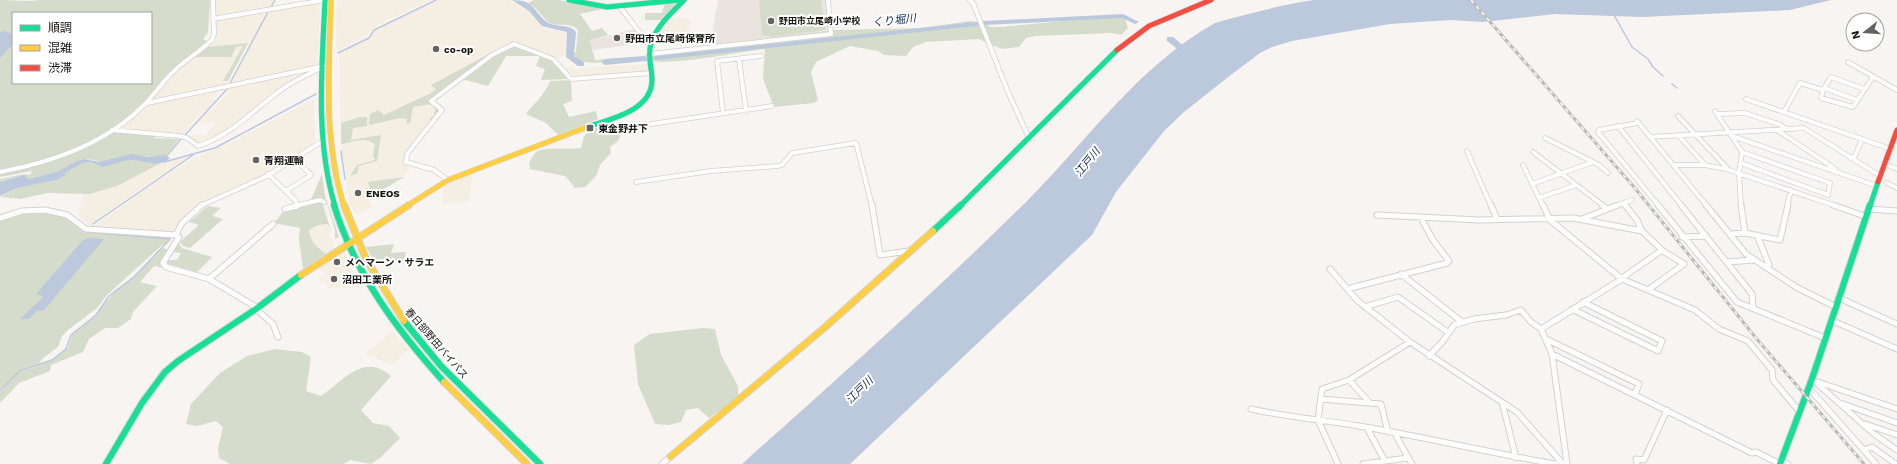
<svg xmlns="http://www.w3.org/2000/svg" width="1897" height="464" viewBox="0 0 1897 464" font-family="'Work Sans','Noto Sans JP',sans-serif">
	<style>
		.commercial { fill: #f7eee2 }
		.industrial { fill: #f5eee2 }
		.built { fill: #ebe3de }
		.green { fill: #d5dccb; fill-rule: evenodd }
		.water { fill: #bcc8dc }
		.lines { fill: none; stroke-linecap: round; stroke-linejoin: round }
		.stream { stroke: #bcc8dc; stroke-width: 1.5 }
		.river { fill: #bcc8dc; fill-rule: evenodd }
		.street-far1-casing { stroke: #d4d1d0; stroke-width: 5.5 }
		.street-casing { stroke: #d4d1d0; stroke-width: 7 }
		.fast-far1-casing { stroke: #d4d1d0; stroke-width: 6 }
		.fast-casing { stroke: #d4d1d0; stroke-width: 8 }
		.slow-far1-casing { stroke: #d4d1d0; stroke-width: 6 }
		.slow-casing { stroke: #d4d1d0; stroke-width: 8 }
		.jam-casing { stroke: #d4d1d0; stroke-width: 6 }
		.street-far1 { stroke: #fefdfd; stroke-width: 4 }
		.street { stroke: #fefdfd; stroke-width: 5 }
		.fast-far1 { stroke: #16e098; stroke-width: 5 }
		.fast { stroke: #16e098; stroke-width: 6 }
		.slow-far1 { stroke: #ffcf43; stroke-width: 5 }
		.slow { stroke: #ffcf43; stroke-width: 6 }
		.jam { stroke: #f24e42; stroke-width: 5 }
		.rail-casing { stroke: #bbb9b9; stroke-width: 3 }
		.rail { stroke: #fff; stroke-width: 1.5; stroke-dasharray: 4; stroke-linecap: butt }
		.poi-dot { fill: #656362; stroke: #fff; stroke-width: 1.5 }
		.labels { text-anchor: middle; stroke-width: 4; stroke-linejoin: round; paint-order: stroke }
		.far-poi-label { font-size: 9px; font-weight: bold; fill: #171514; stroke: #fff; text-anchor: start }
		.poi-label { font-size: 10px; font-weight: bold; fill: #171514; stroke: #fff; text-anchor: start }
		.street-label { font-size: 10px; fill: #171514; stroke: #fff }
		.water-label { font-size: 11px; font-style: italic; fill: #102a50; stroke: #fff }
	</style>
	<rect width="100%" height="100%" fill="#f7f4f2"/>
	<path class="commercial" d="M361 179 367 180 371 194 365 197 373 206 357 215 350 206 347 182Z
		M340 252H344L347 260 326 274 316 266Z"/>
	<path class="industrial" d="M215 0H274L270 9 216 17Z
		M337 0H431L385 21 371 30 366 37 336 51Z
		M437 0H509L530 12 543 27 568 33 565 56 555 59 514 43 452 82 429 101 440 111 404 155V162L410 168 404 177 368 182 367 180 361 179 347 182 341 144 339 53 370 38 375 30 387 23Z
		M316 3 320 4 318 64 307 68 230 84 269 12Z
		M268 12 251 42 248 43 226 85 153 99 176 70 213 41 216 35 215 21Z
		M672 17 691 19 688 39 668 41 669 34H659Z
		M648 64V72L572 78 564 69 572 65 576 70 582 68Z
		M313 70 292 82 224 135 198 144 194 143 190 137 193 135H206L215 123H196L206 112H210L228 92 230 87Z
		M221 89 212 99 216 100 193 122 183 135 119 130 120 126 151 103Z
		M317 97 314 100 315 141 311 146 258 178 221 193 195 207 188 212 174 230 171 232 91 228 154 183 192 159 230 143Z
		M187 156 190 157 143 187 90 226 78 215 84 194 100 190 161 163Z
		M473 172 469 201 442 205 444 184Z
		M328 224 334 249 326 254 315 246 309 237V230L318 225Z
		M347 260 362 288H326L328 286 318 280Z
		M392 331 409 350 392 365 365 354Z"/>
	<path class="built" d="M718 0H826L829 32 710 46Z
		M635 29 644 43 593 50 590 40Z"/>
	<path class="green" d="M0 0C14 0 27 2 40 0H210L208 32 203 39 208 42 192 55 184 65 163 81 147 100 113 131 156 135 154 138 179 139 165 157 133 156 102 162 87 159 59 171 29 179 24 175 0 182V179L25 174 30 175 32 171 0 177V173L44 164 76 152 0 171ZM13 13H151V83H13Z
		M534 0H559L603 9 580 14 592 31 602 28 608 35 590 40 595 60 631 57V60L593 63 579 61 572 53 576 52 578 30C571 22 559 27 550 23 542 18 538 8 528 3Z
		M759 0H821L825 30 772 37 762 35Z
		M673 2 676 5 665 20H645V13H662L665 3Z
		M1120 16 1125 19 1128 28 1121 35 1111 33 1036 36 1026 38 1019 47 1002 49 989 44 979 39 926 42 913 47 906 56 884 55 878 51 850 46 816 62 811 72 818 100 814 103 774 107 763 79 765 49C740 52 663 68 645 59V55L836 30 923 28 969 21 981 22 990 27H1001Z
		M248 43 228 81H223L243 46 236 47 231 57H193L207 47Z
		M514 46 553 60 569 79 541 80 545 69 536 66 540 56H506L488 86 462 79 494 55Z
		M502 47 504 48 452 82 429 101 440 111 430 122V118L434 116 435 108 431 104 413 107 410 123 407 124V119L400 118 369 125 370 114 378 110 384 115 431 93 436 89 431 85Z
		M571 80 572 101 563 104 569 117 596 111 598 119 558 135 546 123 526 114C534 103 545 95 550 81Z
		M360 117H367V126L353 128 351 140 381 135 377 161 358 166V173L350 176 357 165 375 160 373 155 375 144C365 136 353 142 341 144V123Z
		M606 125 615 126 622 132 618 141 610 147 611 153 600 165 596 176 585 187 574 188 573 185 565 176 530 169 529 163C531 160 533 155 536 152 544 146 570 150 581 148L584 136 593 129Z
		M130 158 145 161 162 160 161 163 117 186 89 194 47 193 20 199 0 197 17 188 60 178 66 175 65 173 83 163 90 162 98 165Z
		M322 174 325 196 339 237 335 239V230L326 201 315 199 310 202Z
		M404 177 367 199 365 196 371 194 368 182Z
		M322 202 332 234 328 224 318 225 309 230C310 242 317 247 326 254L303 269 299 240 300 228 274 223 284 211Z
		M208 206 221 208 212 216 223 219 190 248 183 246 180 242 199 225 189 222Z
		M35 211 73 219 84 232 91 231 172 237 166 245H162L106 296 97 308 68 330 62 336 58 347 42 359 39 364 21 370 0 389V220L9 216Z
		M178 242 182 248 212 257 197 272 168 264V260H177L181 253 172 252Z
		M394 244 391 253 406 252 404 261 375 263 366 247Z
		M163 248 169 250 160 265 162 268 154 266 140 282 157 286 133 312 131 319 118 328H105L89 339 83 352 51 365 50 371 19 383 0 403V391L18 373 51 361 68 348 72 335 94 317 116 290 134 277Z
		M703 328 715 329 721 355 738 386V397L709 418 698 408 686 410 681 422 669 425 655 424 638 384 634 345 650 334Z
		M275 349 302 352 311 357 306 391 321 396C344 380 364 352 391 376L361 410 373 423 389 426 400 438 380 458 371 464 350 460 344 464H230L219 458 218 448 223 427 216 421 197 426 186 424 191 404 220 373 247 356Z"/>
	<path class="water" d="M1314 0H1831L1790 10 1642 17 1555 14 1483 22 1451 20 1390 24 1292 41 1272 47 1260 53 1232 74 1184 112 1164 131 1116 192 1092 235 850 464H742C838 378 935 292 1027 201 1089 139 1137 67 1215 23 1220 21 1227 20 1233 18 1260 11 1286 4 1314 0Z
		M5 31 13 34V44L0 58V32Z
		M84 159 99 162 114 161 116 162 98 165 90 162 83 163 65 173 66 175 56 180 17 188 0 196V182L24 175 29 179 59 171 73 163Z
		M88 238 104 239 44 310 37 311 29 319H20L42 298V296L36 294 83 240Z"/>
	<g class="lines">
		<path class="stream" d="M271 7 275 0
			M1614 15 1632 47 1648 59 1653 67 1663 76
			M338 53 369 38 374 30 436 0
			M230 83 268 12
			M1672 84 1677 88
			M185 135 228 88
			M181 139 165 158 164 162 215 148 316 94
			M341 151 345 179
			M93 224 193 155
			M0 390 20 371 52 360 66 349 71 335 96 315 109 296 135 276 170 239 88 232"/>
		<path class="river" d="M512 0C536 0 533 12 547 22 556 28 569 23 576 32L574 56 584 62V66H578L566 57 567 32 542 26 529 11Z
			M1123 14 1139 22 1135 24 1122 18 985 25 656 60 652 58 656 56 985 21Z
			M1167 37H1173L1195 55 1191 57H1188L1167 41Z
			M644 56 648 59 647 61 605 65 601 62 605 59Z
			M131 154 149 157 165 155 170 158C161 169 141 159 130 160 121 161 111 165 102 167L97 164 99 162Z"/>
		<g class="street-far1-casing">
			<path id="street-far1" d="M969 0 973 3 1008 92 1029 138
				M620 7 651 47
				M213 19 324 0
				M650 54 831 34 828 0
				M739 59 746 111
				M1848 62 1897 90
				M1824 88 1857 100
				M1864 89 1831 77 1823 90 1821 98 1853 107 1873 77
				M1746 99 1891 149
				M147 103 319 67
				M1715 111 1742 152 1739 173 1741 206
				M1784 112 1800 83 1823 90
				M723 113 717 61 761 56
				M1717 114 1745 113 1781 125 1786 129
				M1678 116 1729 170
				M1637 121 1707 206
				M1638 123 1599 130 1598 132 1659 206
				M651 124 772 106
				M1618 126 1682 206
				M112 130 180 136 187 138 198 146C232 135 253 110 281 90 294 80 310 74 324 66
				M1777 130 1834 168 1837 172
				M1679 136 1705 165
				M1732 136 1877 186
				M1650 137 1804 128 1880 176
				M1545 138 1599 165 1608 173
				M1467 151 1491 206
				M1533 152 1604 206
				M1851 158 1855 156 1862 139
				M1741 163 1828 195 1830 183 1742 152
				M1885 164 1897 169
				M1523 165 1543 206
				M1675 165H1705L1726 169 1836 206
				M0 172C53 162 105 144 144 105 155 94 163 81 174 71 186 59 200 52 212 40L214 34 213 0
				M268 174 296 201V206
				M448 180 434 170 406 162 407 154 442 110 431 101 492 55 514 44 553 59 571 79 652 73
				M636 182 711 171 777 166 782 165 792 153 856 143 872 206
				M1887 183 1897 188
				M1532 184 1593 162
				M286 191 311 175 294 158
				M1539 198 1576 185
				M1623 203 1626 206
				M200 206 267 176 324 140
				M295 206 320 200 324 202
				M1615 206 1632 200
				M1787 206 1791 190"/>
		</g>
		<g class="street-casing">
			<path id="street" d="M202 205 182 223 176 235 179 237 163 263 166 267 209 279 258 308
				M296 205V207
				M872 205 880 255 909 251
				M1491 205 1497 219
				M1543 205 1550 220 1622 279 1695 310 1719 329 1748 341 1772 370 1773 380 1799 411
				M1602 205 1607 209
				M1625 205 1637 220 1642 231 1663 251 1684 264 1648 290
				M1658 205 1737 302 1825 338
				M1681 205 1752 294 1753 308
				M1706 205 1746 254 1796 287 1836 307
				M1741 205 1745 233
				M1833 205 1867 217
				M285 209 299 205
				M1869 209 1897 211
				M1377 215 1479 220 1573 218 1642 231
				M0 218 22 211 45 210 67 215 86 229 176 235
				M1582 219 1618 205
				M1730 234 1745 233 1780 240 1788 205
				M1757 235 1769 265 1765 267
				M1682 237 1706 236
				M1727 262 1754 260
				M1330 269 1358 301 1410 342 1517 412 1563 464
				M1401 274 1462 322
				M1622 278 1662 250
				M209 279 273 224
				M1347 289 1447 263 1449 261 1433 240 1421 218
				M1839 298 1897 324
				M1365 307 1398 297 1449 333
				M256 309 273 324 278 337
				M1572 309 1658 351 1662 341 1583 302
				M1831 320 1897 349
				M1546 339 1639 384 1635 394
				M1552 354 1752 453 1756 452 1780 464
				M1429 356 1443 341 1454 325 1474 319 1506 315 1521 310 1531 322 1541 329
				M1812 379 1874 434 1897 450
				M1349 380 1370 403
				M1815 381 1897 409
				M1809 388 1876 464
				M1321 399 1381 404 1388 432
				M1502 402 1516 458
				M1840 403 1897 423
				M1251 409C1287 417 1323 420 1359 426 1425 437 1490 453 1556 464
				M1865 424 1897 435
				M1367 428 1385 461
				M1395 434 1412 464
				M1863 450 1872 447 1896 464
				M1781 461 1788 464
				M662 464 670 457
				M1338 464 1318 420 1322 389 1349 380 1410 342
				M1363 464 1408 458
				M1567 464 1552 354 1541 329 1622 279
				M1637 464 1636 459 1644 460 1667 410"/>
		</g>
		<g class="fast-far1-casing">
			<path id="fast-far1" d="M325 0C322 68 315 140 335 206
				M569 0 607 7 680 0
				M587 127C610 119 652 111 652 80 652 68 647 56 651 44 656 26 672 13 684 0
				M960 206 1117 50
				M1870 206 1878 182"/>
		</g>
		<g class="fast-casing">
			<path id="fast" d="M334 205C355 274 397 330 444 382
				M933 231 961 205
				M404 321 441 366 540 464
				M106 464 142 403 165 372 178 361 256 309 301 275
				M1780 464 1812 379 1870 205"/>
		</g>
		<g class="slow-far1-casing">
			<path id="slow-far1" d="M331 0C329 69 323 139 344 206
				M407 206 448 180 587 127"/>
		</g>
		<g class="slow-casing">
			<path id="slow" d="M344 205 366 259 404 321
				M301 275 409 205
				M444 382 527 464
				M670 457 823 329 933 231"/>
		</g>
		<g class="jam-casing">
			<path id="jam" d="M1117 50 1149 26 1211 0
				M1878 182 1897 130"/>
		</g>
		<use href="#street-far1" class="street-far1"/>
		<use href="#street" class="street"/>
		<use href="#fast-far1" class="fast-far1"/>
		<use href="#fast" class="fast"/>
		<use href="#slow-far1" class="slow-far1"/>
		<use href="#slow" class="slow"/>
		<use href="#jam" class="jam"/>
		<g class="rail-casing">
			<path id="rail" d="M1471 0 1634 187 1756 338 1864 464"/>
		</g>
		<use href="#rail" class="rail"/>
	</g>
	<g class="poi-dot">
		<circle cx="771" cy="21" r="4"/>
		<circle cx="617" cy="38" r="4"/>
		<circle cx="436" cy="49" r="4"/>
		<rect x="586" y="124" width="8" height="8" rx="2"/>
		<circle cx="256" cy="160" r="4"/>
		<circle cx="358" cy="193" r="4"/>
		<circle cx="337" cy="262" r="4"/>
		<circle cx="334" cy="279" r="4"/>
	</g>
	<g class="labels">
		<g class="far-poi-label">
			<text x="779" y="24">野田市立尾崎小学校</text>
		</g>
		<g class="poi-label">
			<text x="625" y="42">野田市立尾崎保育所</text>
			<text x="444" y="53">co-op</text>
			<text x="598" y="132">東金野井下</text>
			<text x="264" y="164">青翔運輸</text>
			<text x="366" y="197">ENEOS</text>
			<text x="345" y="266">メヘマーン・サラエ</text>
			<text x="342" y="283">沼田工業所</text>
		</g>
		<g class="street-label">
			<text transform="translate(437 343) rotate(49)" y="4">春日部野田バイパス</text>
		</g>
		<g class="water-label">
			<text transform="translate(894 20) rotate(-6)" y="4">くり堀川</text>
			<text transform="translate(1087 162) rotate(-51)" y="4">江戸川</text>
			<text transform="translate(859 390) rotate(-45)" y="4">江戸川</text>
		</g>
	</g>
	<rect x="12" y="12" width="140" height="72" fill="#ffffff" stroke="#a2a1a1"/>
	<rect x="20" y="25" width="20" height="6" fill="#16e098" stroke="#a2a1a1"/>
	<text x="48" y="32" font-size="12" fill="#171514">順調</text>
	<rect x="20" y="45" width="20" height="6" fill="#ffcf43" stroke="#a2a1a1"/>
	<text x="48" y="52" font-size="12" fill="#171514">混雑</text>
	<rect x="20" y="65" width="20" height="6" fill="#f24e42" stroke="#a2a1a1"/>
	<text x="48" y="72" font-size="12" fill="#171514">渋滞</text>
	<g transform="translate(1865 32) rotate(253)"><circle r="19" fill="#ffffff" stroke="#a2a1a1"/>
	<path d="M0-3L7 15L0 10L-7 15Z" fill="#656362"/>
	<text y="-6" font-size="11" font-weight="bold" text-anchor="middle" fill="#171514">N</text>
	</g>
</svg>
